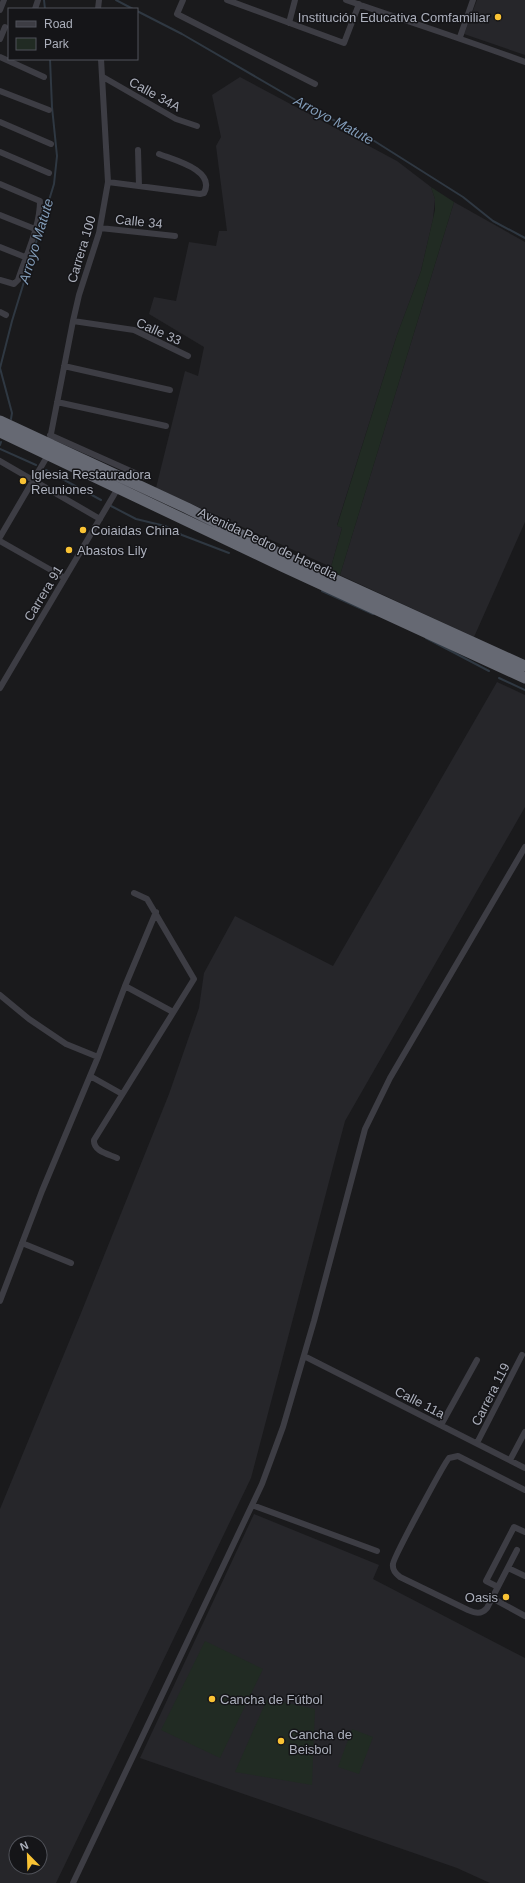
<svg xmlns="http://www.w3.org/2000/svg" width="525" height="1883" viewBox="0 0 525 1883" font-family="Helvetica,sans-serif">
	<style>
		.built { fill: #26262a; fill-rule: evenodd }
		.green { fill: #212b23 }
		.lines { fill: none; stroke-linecap: round; stroke-linejoin: round }
		.stream { stroke: #2f3842; stroke-width: 2 }
		.street { stroke: #3d3d44; stroke-width: 6 }
		.highway { stroke: #666973; stroke-width: 11 }
		.poi-dot { fill: #fac334; stroke: #151518; stroke-width: 1.5 }
		.labels { text-anchor: middle; stroke-width: 3; stroke-linejoin: round; paint-order: stroke }
		.poi-label { font-size: 13px; fill: #acb0bc; stroke: #151518; text-anchor: start }
		.street-label { font-size: 13px; fill: #acb0bc; stroke: #151518 }
		.water-label { font-size: 14px; font-style: italic; fill: #829cb8; stroke: #151518 }
	</style>
	<rect width="100%" height="100%" fill="#1a1a1c"/>
	<path class="built" d="M477 0H525V55L464 34Z
		M240 77 397 161 431 187 435 199 433 219 421 271 397 335 337 525 342 528 331 567 156 488 185 371 198 376 204 347 149 314 154 297 176 301 189 242 216 246 219 231H227L216 146 221 137 212 95Z
		M454 202 525 242V522L474 637 340 575Z
		M497 682 525 695V807L345 1121 251 1478 56 1883H0V1509L81 1313 169 1094 199 1008 204 973 235 916 333 966ZM16 1843H40V1867H16Z
		M254 1514 379 1565 373 1579 525 1658V1883H490L457 1868 140 1758Z"/>
	<path class="green" d="M431 187 454 202 340 575 334 572 331 567 342 528 337 526 397 335 421 271 435 210V199Z
		M205 1641 263 1669 220 1758 161 1730Z
		M267 1699 315 1709 312 1785 235 1772Z
		M352 1729 373 1737 359 1774 338 1767Z"/>
	<g class="lines">
		<path class="stream" d="M44 0 45 9
			M116 0 133 9
			M137 11 182 34 311 109 368 137 463 197 493 221 525 238
			M11 419 12 413 0 368 12 321 54 184 57 156 52 107 50 59
			M0 445 1 442
			M0 449 36 465
			M46 470 101 500
			M111 506 136 519 165 526 182 535 229 553
			M322 591 373 614
			M426 638 489 671
			M499 678 525 690"/>
		<path class="street" d="M183 0 177 14 315 84
			M227 0 344 43 359 4
			M346 0C406 21 466 40 525 62
			M35 9 38 0
			M98 9 99 0
			M0 10 4 0
			M289 23 295 0
			M460 37 473 0
			M0 39 5 27
			M0 57 44 77
			M103 77 176 119 197 126
			M0 91 49 110
			M0 122 51 144
			M138 150 139 186
			M0 152 49 173
			M108 182 200 194 204 193C216 170 174 160 159 154
			M0 184 40 201C40 227 26 255 18 280L14 284 0 280
			M0 215 35 229
			M100 228 175 236
			M0 247 25 257
			M0 312 6 315
			M73 321 134 330 188 356
			M64 366 170 390
			M57 402 166 426
			M50 435 144 477
			M49 444 73 321 79 295 99 233 108 182 101 59
			M0 461 100 519
			M0 537 48 455
			M0 541 65 578
			M0 688 118 488
			M125 986 173 1012
			M0 995 29 1019 66 1044 98 1057
			M90 1076 122 1094
			M117 1158C108 1154 93 1151 94 1140L194 979 147 899 134 893
			M22 1243 71 1263
			M0 1301 42 1191 98 1057 125 986 156 912
			M304 1356 525 1468
			M441 1425 477 1360
			M477 1443 522 1355
			M510 1460 525 1432
			M252 1505 377 1551
			M517 1550 487 1608C481 1615 475 1613 468 1610L400 1577C396 1574 392 1570 393 1564 393 1558 445 1462 449 1458L458 1456 525 1490
			M508 1568 525 1576
			M498 1587 486 1581 514 1527 525 1532
			M492 1598 525 1616
			M73 1883 262 1484 283 1427 314 1321 365 1129 390 1078 525 847"/>
		<path class="highway" d="M0 421 187 508 290 559 525 666
			M0 432 284 567 525 678"/>
	</g>
	<g class="poi-dot">
		<circle cx="498" cy="17" r="4"/>
		<circle cx="23" cy="481" r="4"/>
		<circle cx="83" cy="530" r="4"/>
		<circle cx="69" cy="550" r="4"/>
		<circle cx="506" cy="1597" r="4"/>
		<circle cx="212" cy="1699" r="4"/>
		<circle cx="281" cy="1741" r="4"/>
	</g>
	<g class="labels">
		<g class="poi-label">
			<text x="490" y="22" text-anchor="end">Institución Educativa Comfamiliar</text>
			<text x="31" y="479">Iglesia Restauradora<tspan x="31" dy="15">Reuniones</tspan></text>
			<text x="91" y="535">Coiaidas China</text>
			<text x="77" y="555">Abastos Lily</text>
			<text x="498" y="1602" text-anchor="end">Oasis</text>
			<text x="220" y="1704">Cancha de Fútbol</text>
			<text x="289" y="1739">Cancha de<tspan x="289" dy="15">Beisbol</tspan></text>
		</g>
		<g class="street-label">
			<text transform="translate(155 94) rotate(29)" y="5">Calle 34A</text>
			<text transform="translate(139 221) rotate(6)" y="5">Calle 34</text>
			<text transform="translate(81 249) rotate(-73)" y="5">Carrera 100</text>
			<text transform="translate(159 331) rotate(24)" y="5">Calle 33</text>
			<text transform="translate(268 543) rotate(25)" y="5">Avenida Pedro de Heredia</text>
			<text transform="translate(43 593) rotate(-59)" y="5">Carrera 91</text>
			<text transform="translate(490 1394) rotate(-63)" y="5">Carrera 119</text>
			<text transform="translate(420 1402) rotate(27)" y="5">Calle 11a</text>
		</g>
		<g class="water-label">
			<text transform="translate(334 120) rotate(28)" y="5">Arroyo Matute</text>
			<text transform="translate(36 241) rotate(-73)" y="5">Arroyo Matute</text>
		</g>
	</g>
	<rect x="8" y="8" width="130" height="52" fill="#151518" stroke="#51535a"/>
	<rect x="16" y="21" width="20" height="6" fill="#3d3d44" stroke="#51535a"/>
	<text x="44" y="28" font-size="12" fill="#acb0bc">Road</text>
	<rect x="16" y="38" width="20" height="12" fill="#212b23" stroke="#51535a"/>
	<text x="44" y="48" font-size="12" fill="#acb0bc">Park</text>
	<g transform="translate(28 1855) rotate(337)"><circle r="19" fill="#151518" stroke="#51535a"/>
	<path d="M0-3L7 15L0 10L-7 15Z" fill="#fac334"/>
	<text y="-6" font-size="11" font-weight="bold" text-anchor="middle" fill="#acb0bc">N</text>
	</g>
</svg>
